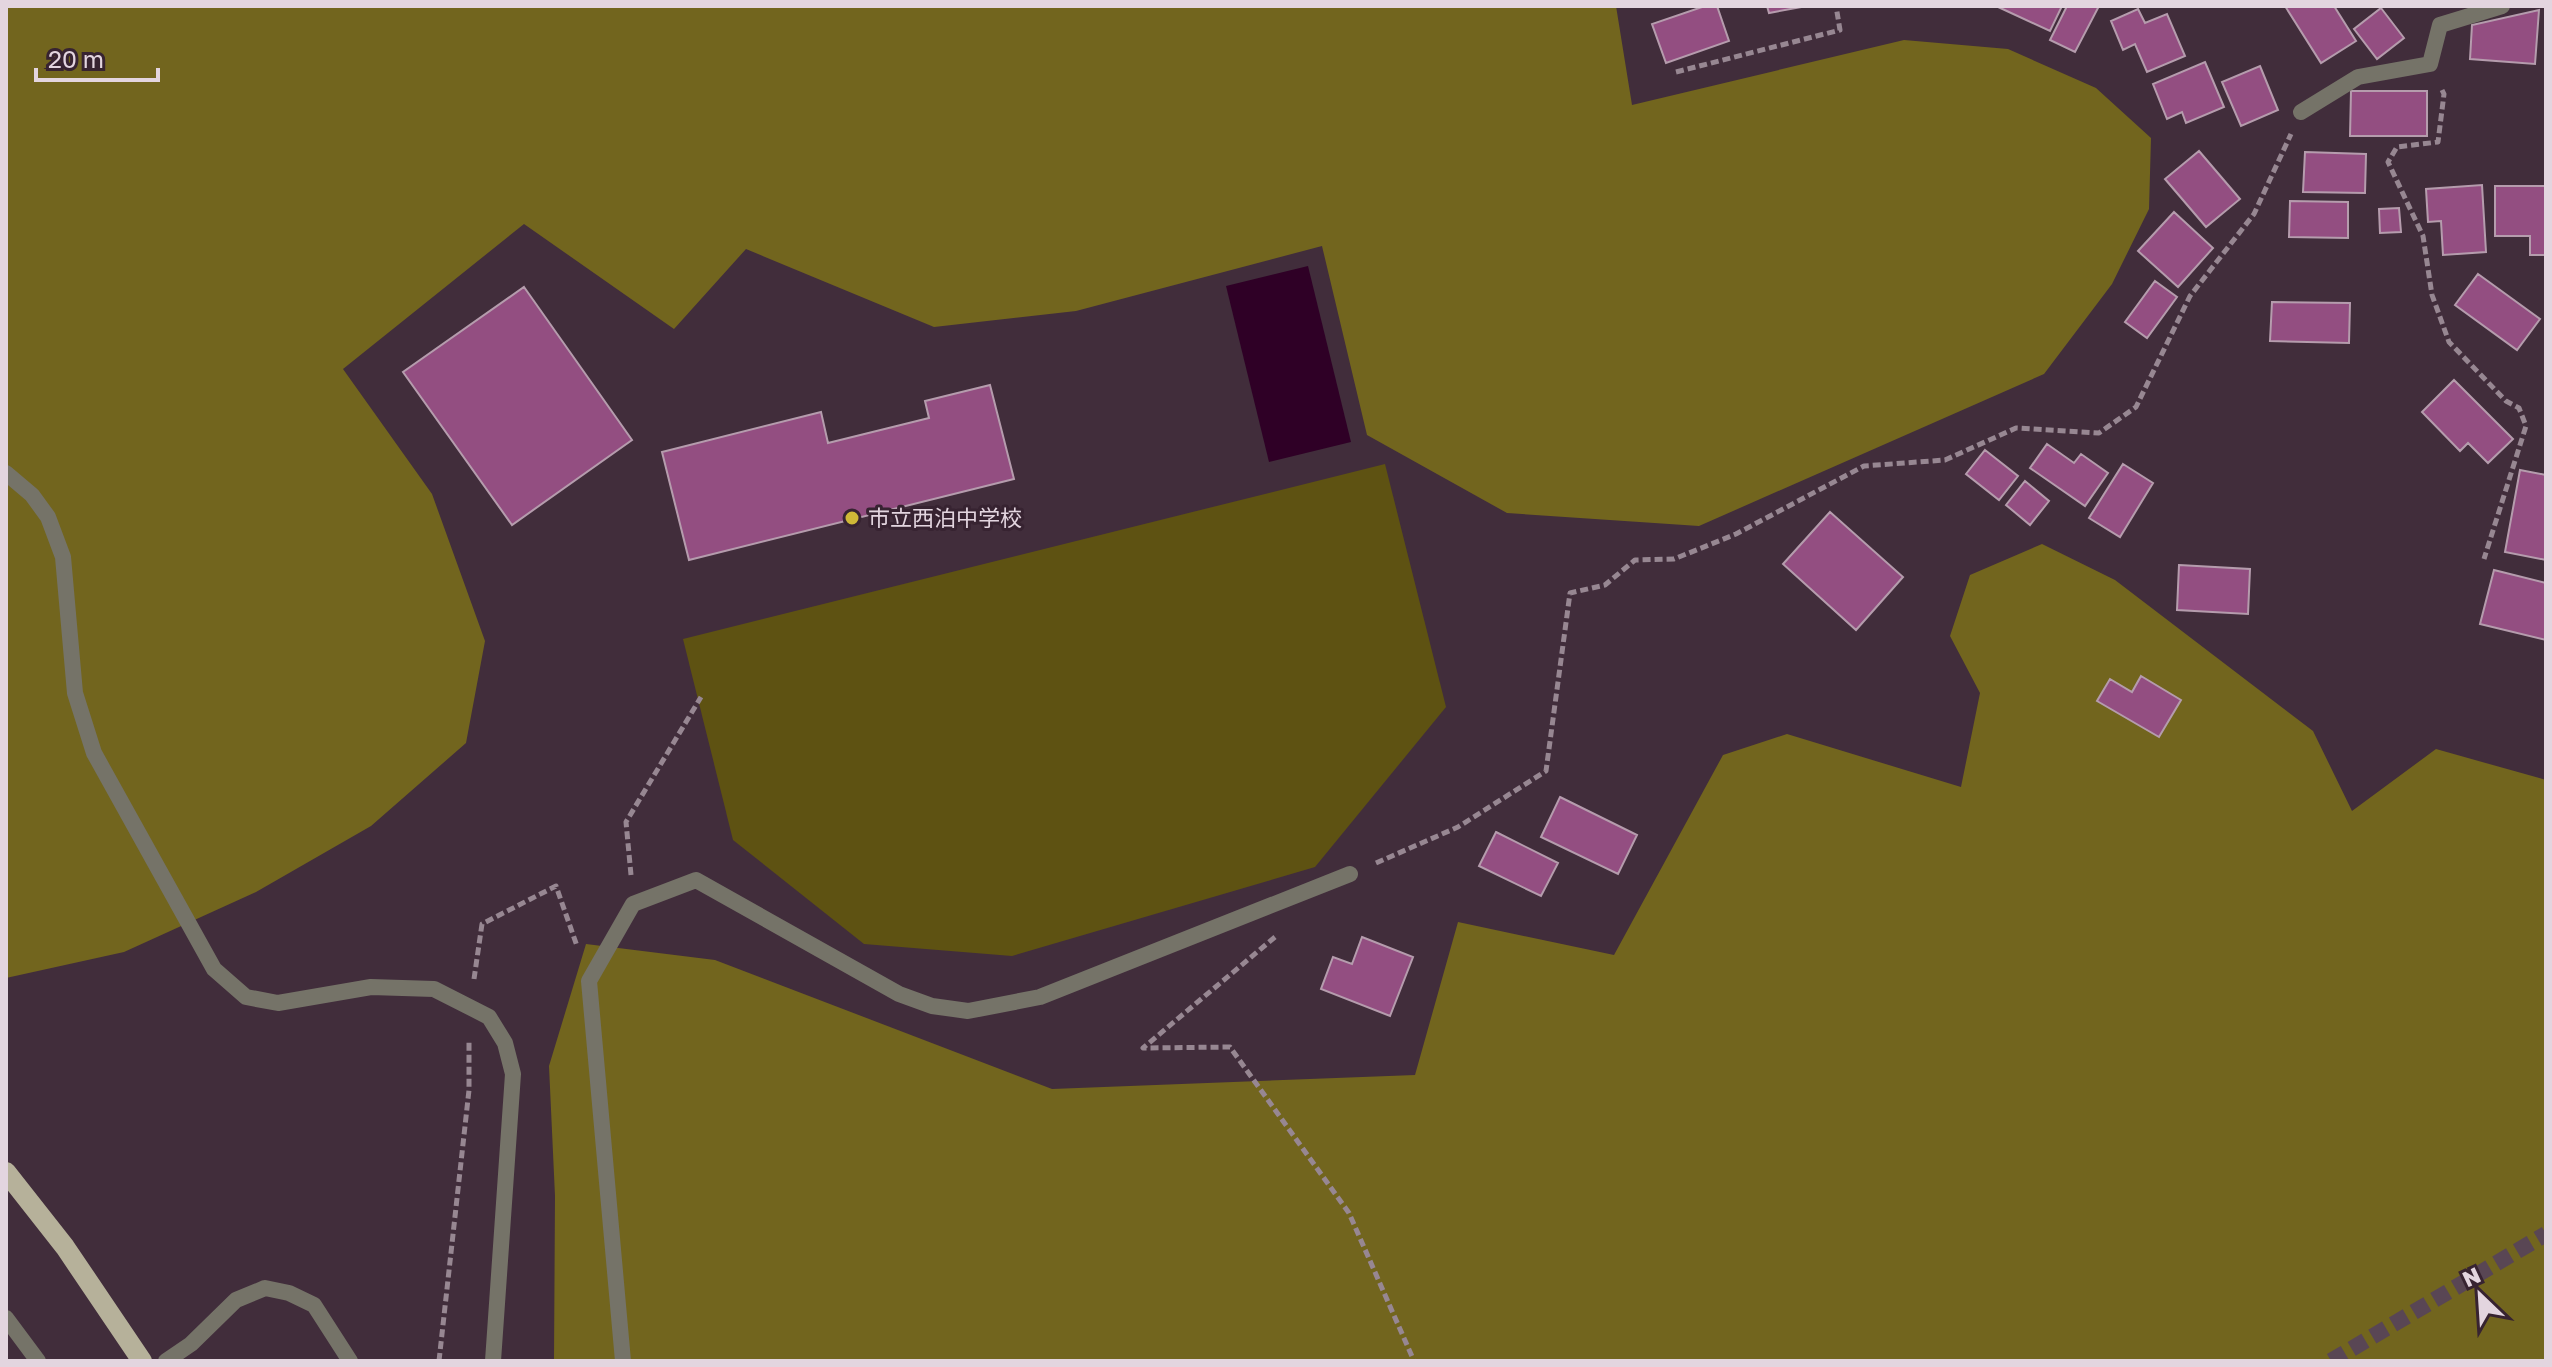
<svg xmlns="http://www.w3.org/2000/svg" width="2552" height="1367" viewBox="0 0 2552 1367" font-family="'Golos Text','Noto Sans JP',sans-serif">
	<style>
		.green { fill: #5e5212 }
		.forest { fill: #72651e }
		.water { fill: #2f0026 }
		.building { fill: #934e81; stroke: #b59cad; stroke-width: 2 }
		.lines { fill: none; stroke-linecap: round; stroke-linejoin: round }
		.secondary-tunnel { stroke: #594654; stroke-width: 16; stroke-dasharray: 16 8; stroke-linecap: butt }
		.path { stroke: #978792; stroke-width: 5; stroke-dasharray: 8 4; stroke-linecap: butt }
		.service { stroke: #757368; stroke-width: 16 }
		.minor { stroke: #757368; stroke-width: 16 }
		.tertiary { stroke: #757368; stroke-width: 16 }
		.primary { stroke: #b6b19a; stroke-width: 20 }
		.poi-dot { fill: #cfb837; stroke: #372331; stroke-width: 3 }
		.labels { text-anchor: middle; stroke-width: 6; stroke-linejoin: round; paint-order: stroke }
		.poi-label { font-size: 22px; fill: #e3d5df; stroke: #372331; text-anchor: start }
	</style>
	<rect width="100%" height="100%" fill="#412d3b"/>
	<path class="green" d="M1385 464 1446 707 1315 867 1012 956 864 944 733 840 683 639Z"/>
	<path class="forest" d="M6 6H1616L1632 105 1904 40 2008 49 2096 88 2151 138 2149 209 2112 284 2044 374 1699 526 1507 513 1367 435 1322 246 1076 311 934 327 746 249 674 329 524 224 343 369 432 494 485 641 466 743 371 826 256 892 124 952 6 978Z
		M2042 544 2115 580 2313 731 2352 811 2436 749 2546 780V1361H554L555 1196 549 1066 586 944 715 960 1052 1089 1415 1075 1458 922 1614 955 1723 755 1787 734 1961 787 1980 693 1950 636 1970 575Z"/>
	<path class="water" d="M1308 266 1351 442 1269 462 1226 286Z"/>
	<path class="building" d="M1705 6H1717L1729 41 1666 63 1652 24Z
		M1767 6H1807L1769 13Z
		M1996 6H2062L2050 31Z
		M2067 6H2099L2075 52 2050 40Z
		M2285 6H2334L2356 41 2321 63Z
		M2381 8 2404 38 2377 59 2354 29Z
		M2138 9 2145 23 2167 14 2185 56 2147 72 2135 44 2123 50 2111 21Z
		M2539 10 2535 64 2470 59 2472 25Z
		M2205 62 2224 107 2186 123 2182 112 2167 119 2153 84Z
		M2260 66 2278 110 2241 126 2222 82Z
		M2351 91H2427V136H2350Z
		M2199 151 2240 199 2206 227 2165 179Z
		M2305 152 2366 154 2365 193 2303 192Z
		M2482 185 2486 252 2443 255 2441 221 2428 222 2426 189Z
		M2495 186H2546V255H2530V236H2495Z
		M2290 201 2348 202V238L2289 237Z
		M2399 208 2401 232 2380 233 2379 209Z
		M2174 212 2213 248 2178 287 2138 251Z
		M2478 274 2540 319 2517 350 2455 305Z
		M2155 281 2177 297 2147 338 2125 322Z
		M524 287 632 440 512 525 403 372Z
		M2272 302 2350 303 2349 343 2270 341Z
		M2454 380 2513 439 2488 463 2468 443 2460 451 2422 412Z
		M990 385 1014 479 689 560 662 452 821 412 828 443 929 418 925 401Z
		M2047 444 2074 463 2081 454 2108 473 2085 506 2030 468Z
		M1985 450 2018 476 1999 500 1966 474Z
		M2123 464 2153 483 2120 537 2089 518Z
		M2520 470 2546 475V560L2505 552Z
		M2025 481 2049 501 2030 525 2006 505Z
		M1830 512 1903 577 1856 630 1783 564Z
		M2179 565 2250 569 2248 614 2177 610Z
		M2494 570 2546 583V640L2480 624Z
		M2141 676 2181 700 2159 737 2097 701 2110 679 2132 692Z
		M1560 797 1637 835 1618 874 1541 837Z
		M1496 832 1558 863 1541 896 1479 866Z
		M1362 937 1413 957 1390 1016 1321 989 1333 957 1352 964Z"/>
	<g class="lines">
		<path class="secondary-tunnel" d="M2331 1361 2546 1234"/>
		<path class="path" d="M1676 72 1840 30 1836 6
			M2442 90 2444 94 2438 142 2397 147 2388 162 2423 236 2432 295 2449 342 2506 401 2519 408 2526 426 2484 559
			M1376 863 1458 827 1546 771 1570 593 1605 585 1635 560 1674 559 1736 534 1864 466 1945 460 2016 428 2099 433 2136 407 2190 296 2254 214 2291 134
			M631 875 626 822 701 697
			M1275 937 1143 1048 1230 1047 1349 1213 1414 1361
			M474 979 482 924 556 886 577 946
			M439 1361 469 1090V1040"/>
		<path class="service" d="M6 1318 38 1361
			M166 1361 191 1344 236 1300 265 1288 289 1293 314 1305 350 1361"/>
		<path class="minor" d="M2301 112 2358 77 2430 64 2440 25 2502 6
			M623 1361 589 981 633 904 696 880 899 994 932 1006 968 1011 1040 997 1350 874"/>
		<path class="tertiary" d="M6 473 32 495 48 517 63 557 75 693 94 753 214 969 246 997 278 1003 371 987 434 989 489 1017 505 1043 513 1074 493 1361"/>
		<path class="primary" d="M6 1172 65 1247 142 1361"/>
	</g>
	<circle class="poi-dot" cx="852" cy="518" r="8"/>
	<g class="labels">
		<g class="poi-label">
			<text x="868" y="526">市立西泊中学校</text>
		</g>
	</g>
	<rect width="2552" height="1367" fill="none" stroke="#e3d5df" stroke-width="16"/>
	<g transform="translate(2480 1295) rotate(335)" stroke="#372331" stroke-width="6" paint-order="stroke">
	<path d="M0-6L14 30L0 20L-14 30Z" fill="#e3d5df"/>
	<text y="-12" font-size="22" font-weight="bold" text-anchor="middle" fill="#e3d5df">N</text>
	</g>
	<path d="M36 68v12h122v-12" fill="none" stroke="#e3d5df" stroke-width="4"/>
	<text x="48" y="68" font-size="24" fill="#e3d5df" stroke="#372331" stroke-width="6" paint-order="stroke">20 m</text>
</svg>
